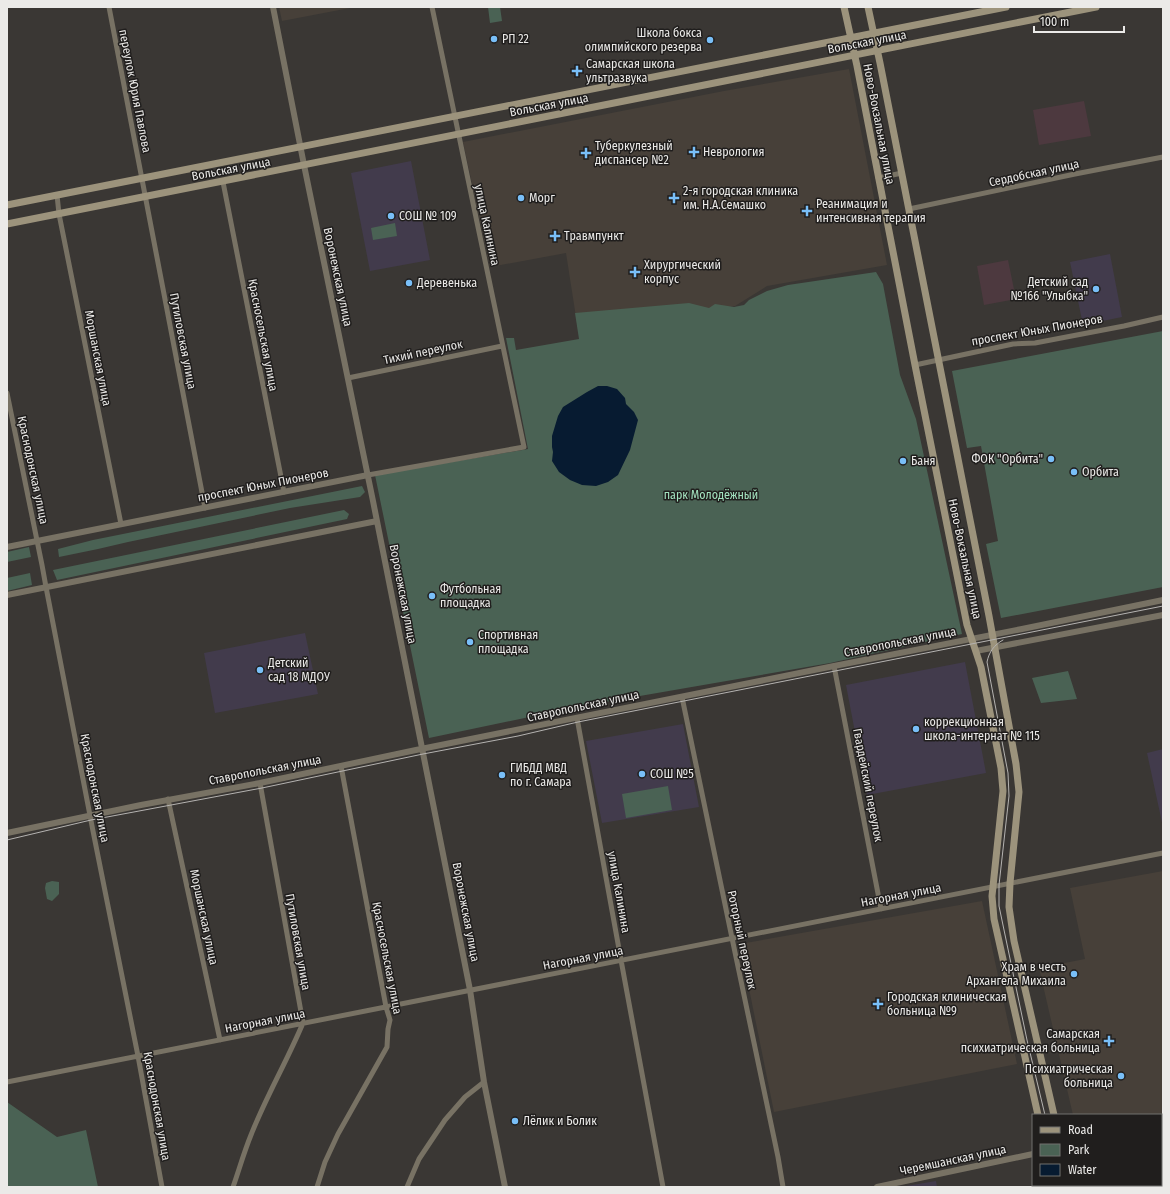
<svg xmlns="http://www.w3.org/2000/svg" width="1170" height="1194" viewBox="0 0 1170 1194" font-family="'Fira Sans Condensed',sans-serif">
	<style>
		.built { fill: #474039 }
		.industrial { fill: #4d393f }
		.education { fill: #423b4c }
		.green { fill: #4a6254 }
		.water { fill: #071b31 }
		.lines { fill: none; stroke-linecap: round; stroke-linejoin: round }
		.minor { stroke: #787264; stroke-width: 5 }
		.tertiary { stroke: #787264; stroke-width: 6 }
		.secondary { stroke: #9c937c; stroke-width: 7 }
		.tram { stroke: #b5b3b1; stroke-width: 1 }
		.poi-dot { fill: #79bff8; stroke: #201e1d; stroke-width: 1.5 }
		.labels { text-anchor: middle; stroke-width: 3; stroke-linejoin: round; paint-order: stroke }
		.poi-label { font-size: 12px; fill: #ebeae8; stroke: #201e1d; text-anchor: start }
		.street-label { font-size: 12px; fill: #ebeae8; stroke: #201e1d }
		.park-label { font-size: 12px; fill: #a3e2bf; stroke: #201e1d }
	</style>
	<rect width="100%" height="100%" fill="#3a3734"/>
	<path class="built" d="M279 7H355L282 21Z
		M849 69 887 265 767 286 735 306 578 330 566 253 490 267 463 142 724 91Z
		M1163 871V1187H1089L1088 1185H1161V1115H1073L1039 968 1085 959 1070 888Z
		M982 901 1017 1064 774 1112 740 944Z"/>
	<path class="industrial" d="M1084 101 1091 136 1039 145 1033 110Z
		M1008 260 1016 299 984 305 977 266Z"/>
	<path class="education" d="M411 161 430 260 370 271 351 173Z
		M1110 254 1122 317 1083 325 1070 262Z
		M305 633 318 694 215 713 204 653Z
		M965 662 986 773 867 795 846 685Z
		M683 724 699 807 602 823 586 741Z
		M1163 749V827L1147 753Z
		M936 1181 937 1187H900Z"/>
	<path class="green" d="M488 7H500L502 21 490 23Z
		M395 223 397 236 373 240 371 228Z
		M876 272 883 284 900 375 916 419 962 634 830 663 582 706 429 738 375 475 528 449 506 338H514L516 350 579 339 575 313 689 303 709 308 715 304 734 307 744 305 749 300 767 291 788 285Z
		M1163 331V587L1001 618 986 544 998 541 981 446 967 448 952 371Z
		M362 486 365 492 360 497 290 508 128 542 98 549 59 557 58 549 93 540Z
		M344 510 349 514 347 519 57 580 53 570Z
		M29 547 31 557 7 562V552Z
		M30 573 32 585 7 591V578Z
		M1068 671 1077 699 1041 703 1032 678Z
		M668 786 672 810 626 818 622 794Z
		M52 881 59 882V894L52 901 47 899 45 888 46 883Z
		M7 1102 57 1137 86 1130 98 1187H7Z"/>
	<path class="water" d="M598 386H607L617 389 625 398 626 404 634 412 638 420 630 450 618 475 608 482 596 486 582 485 570 480 559 472 552 461 553 452 552 447V436L558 416 563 407 587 392Z"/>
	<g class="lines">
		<path class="minor" d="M109 7 205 508
			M878 178 902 173
			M223 182 284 492
			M57 195 59 214 121 524
			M909 209 1075 174 1163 157
			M915 365 1013 344 1035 343 1124 326 1163 317
			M348 378 502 346
			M7 393 42 565 46 587 93 831 138 1056 162 1187
			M368 475 524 447 432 7
			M834 666 881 909
			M682 697 732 938 778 1157 783 1187
			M577 718 621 960 663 1187
			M168 799 220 1040
			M7 1082 1163 853
			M233 1187C239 1170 244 1152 251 1135 266 1097 287 1061 303 1023L260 783
			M317 1187 325 1162 338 1134 387 1047 388 1029 390 1020 386 1007 341 766
			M407 1187 419 1159 445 1120 465 1097 484 1082"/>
		<path class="tertiary" d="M273 7 304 165 373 501 470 990 484 1082 505 1187
			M7 547 368 475
			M7 595 377 521
			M976 651 1163 615
			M7 833 141 805 260 783 416 750 834 666 1022 629 1163 600
			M877 1187 1033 1154"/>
		<path class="secondary" d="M844 7 857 66 915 365 967 625 981 667 1001 768 1003 791 992 896 994 919 1038 1115
			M868 7 880 63 989 616 997 660 1016 764 1019 792 1010 883 1009 907 1014 941 1054 1115
			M7 205 1006 7
			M7 224 1096 7
			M1054 1185 1055 1187
			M1070 1185V1187"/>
		<path class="tram" d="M1003 640C994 645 989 652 987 662L1008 773 1009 796 999 885V906L1027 1040 1045 1115
			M7 840 91 820 262 788 423 754 518 736 578 722 1163 606
			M1062 1185 1063 1187"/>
	</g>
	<g class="poi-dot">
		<circle cx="494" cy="39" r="4"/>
		<circle cx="710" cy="40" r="4"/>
		<path d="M575 65h4v4h4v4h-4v4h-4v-4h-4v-4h4z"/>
		<path d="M692 146h4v4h4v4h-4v4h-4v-4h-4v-4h4z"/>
		<path d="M584 147h4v4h4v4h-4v4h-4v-4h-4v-4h4z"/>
		<circle cx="521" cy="198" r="4"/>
		<path d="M672 192h4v4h4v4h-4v4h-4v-4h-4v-4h4z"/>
		<path d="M805 205h4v4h4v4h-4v4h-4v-4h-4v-4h4z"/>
		<circle cx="391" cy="216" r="4"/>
		<path d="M553 230h4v4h4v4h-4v4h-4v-4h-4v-4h4z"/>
		<path d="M633 266h4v4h4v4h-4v4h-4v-4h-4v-4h4z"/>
		<circle cx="409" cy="283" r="4"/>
		<circle cx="1096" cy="289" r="4"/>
		<circle cx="1051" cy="459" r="4"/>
		<circle cx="903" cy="461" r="4"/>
		<circle cx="1074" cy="472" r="4"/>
		<circle cx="432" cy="596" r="4"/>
		<circle cx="470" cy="642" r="4"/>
		<circle cx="260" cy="670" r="4"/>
		<circle cx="916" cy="729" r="4"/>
		<circle cx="642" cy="774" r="4"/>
		<circle cx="502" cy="775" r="4"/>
		<circle cx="1074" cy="974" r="4"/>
		<path d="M876 998h4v4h4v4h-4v4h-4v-4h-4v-4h4z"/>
		<path d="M1107 1035h4v4h4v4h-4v4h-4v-4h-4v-4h4z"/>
		<circle cx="1121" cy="1076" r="4"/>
		<circle cx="515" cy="1121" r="4"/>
	</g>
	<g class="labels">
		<g class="poi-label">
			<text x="702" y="37" text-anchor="end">Школа бокса<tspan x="702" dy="14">олимпийского резерва</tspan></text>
			<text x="502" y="43">РП 22</text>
			<text x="586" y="68">Самарская школа<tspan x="586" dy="14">ультразвука</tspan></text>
			<text x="595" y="150">Туберкулезный<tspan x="595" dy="14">диспансер №2</tspan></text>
			<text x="703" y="156">Неврология</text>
			<text x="683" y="195">2-я городская клиника<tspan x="683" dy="14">им. Н.А.Семашко</tspan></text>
			<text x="529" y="202">Морг</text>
			<text x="816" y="208">Реанимация и<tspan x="816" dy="14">интенсивная терапия</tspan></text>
			<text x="399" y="220">СОШ № 109</text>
			<text x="564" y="240">Травмпункт</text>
			<text x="644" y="269">Хирургический<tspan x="644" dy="14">корпус</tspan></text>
			<text x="1088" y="286" text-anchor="end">Детский сад<tspan x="1088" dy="14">№166 "Улыбка"</tspan></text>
			<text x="417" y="287">Деревенька</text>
			<text x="1043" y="463" text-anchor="end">ФОК "Орбита"</text>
			<text x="911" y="465">Баня</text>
			<text x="1082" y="476">Орбита</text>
			<text x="440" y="593">Футбольная<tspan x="440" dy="14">площадка</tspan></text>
			<text x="478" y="639">Спортивная<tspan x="478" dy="14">площадка</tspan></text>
			<text x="268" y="667">Детский<tspan x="268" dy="14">сад 18 МДОУ</tspan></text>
			<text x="924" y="726">коррекционная<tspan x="924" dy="14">школа-интернат № 115</tspan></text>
			<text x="510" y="772">ГИБДД МВД<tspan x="510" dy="14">по г. Самара</tspan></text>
			<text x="650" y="778">СОШ №5</text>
			<text x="1066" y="971" text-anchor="end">Храм в честь<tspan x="1066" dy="14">Архангела Михаила</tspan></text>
			<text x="887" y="1001">Городская клиническая<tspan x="887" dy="14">больница №9</tspan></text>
			<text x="1100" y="1038" text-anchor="end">Самарская<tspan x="1100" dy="14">психиатрическая больница</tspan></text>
			<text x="1113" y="1073" text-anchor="end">Психиатрическая<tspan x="1113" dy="14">больница</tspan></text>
			<text x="523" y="1125">Лёлик и Болик</text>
		</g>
		<g class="street-label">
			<text transform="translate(867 42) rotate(-11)" y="4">Вольская улица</text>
			<text transform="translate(135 91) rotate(79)" y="4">переулок Юрия Павлова</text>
			<text transform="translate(549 105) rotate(-11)" y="4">Вольская улица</text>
			<text transform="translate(879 124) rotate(79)" y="4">Ново-Вокзальная улица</text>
			<text transform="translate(231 169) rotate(-11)" y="4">Вольская улица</text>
			<text transform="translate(1034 173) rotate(-12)" y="4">Сердобская улица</text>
			<text transform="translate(487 225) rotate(78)" y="4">улица Калинина</text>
			<text transform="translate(338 277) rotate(78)" y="4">Воронежская улица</text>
			<text transform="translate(1037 330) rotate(-10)" y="4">проспект Юных Пионеров</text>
			<text transform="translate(263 335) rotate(79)" y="4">Красносельская улица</text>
			<text transform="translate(183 341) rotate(79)" y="4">Путиловская улица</text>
			<text transform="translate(423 352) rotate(-12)" y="4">Тихий переулок</text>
			<text transform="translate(98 358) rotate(79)" y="4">Моршанская улица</text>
			<text transform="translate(33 470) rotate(78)" y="4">Краснодонская улица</text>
			<text transform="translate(263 485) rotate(-11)" y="4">проспект Юных Пионеров</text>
			<text transform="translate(965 559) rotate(78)" y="4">Ново-Вокзальная улица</text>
			<text transform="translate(403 594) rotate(79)" y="4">Воронежская улица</text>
			<text transform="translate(900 642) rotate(-11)" y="4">Ставропольская улица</text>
			<text transform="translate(583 706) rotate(-12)" y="4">Ставропольская улица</text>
			<text transform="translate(265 770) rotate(-11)" y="4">Ставропольская улица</text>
			<text transform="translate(868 785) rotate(79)" y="4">Гвардейский переулок</text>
			<text transform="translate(95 788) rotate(79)" y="4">Краснодонская улица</text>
			<text transform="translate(619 892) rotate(80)" y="4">улица Калинина</text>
			<text transform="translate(901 895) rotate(-11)" y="4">Нагорная улица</text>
			<text transform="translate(466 912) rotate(79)" y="4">Воронежская улица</text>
			<text transform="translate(204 917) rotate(78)" y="4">Моршанская улица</text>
			<text transform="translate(742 940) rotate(78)" y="4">Роторный переулок</text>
			<text transform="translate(298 942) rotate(80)" y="4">Путиловская улица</text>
			<text transform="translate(387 958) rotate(79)" y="4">Красносельская улица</text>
			<text transform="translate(583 958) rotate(-11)" y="4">Нагорная улица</text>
			<text transform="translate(265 1021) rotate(-11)" y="4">Нагорная улица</text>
			<text transform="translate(157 1106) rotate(80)" y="4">Краснодонская улица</text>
			<text transform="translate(953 1160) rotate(-12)" y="4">Черемшанская улица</text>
		</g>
		<g class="park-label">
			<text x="711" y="499">парк Молодёжный</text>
		</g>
	</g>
	<rect width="1170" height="1194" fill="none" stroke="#ebeae8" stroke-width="16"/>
	<rect x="1032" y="1114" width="130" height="72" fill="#201e1d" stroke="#71706e"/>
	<rect x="1040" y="1127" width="20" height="6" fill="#9c937c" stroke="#71706e"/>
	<text x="1068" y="1134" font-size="12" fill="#ebeae8">Road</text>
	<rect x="1040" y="1144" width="20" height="12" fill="#4a6254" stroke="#71706e"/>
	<text x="1068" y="1154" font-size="12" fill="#ebeae8">Park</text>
	<rect x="1040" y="1164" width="20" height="12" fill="#071b31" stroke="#71706e"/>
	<text x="1068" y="1174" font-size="12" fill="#ebeae8">Water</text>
	<path d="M1034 26v6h90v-6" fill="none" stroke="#ebeae8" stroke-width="2"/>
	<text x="1040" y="26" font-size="12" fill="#ebeae8" stroke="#201e1d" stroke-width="3" paint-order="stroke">100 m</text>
</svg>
